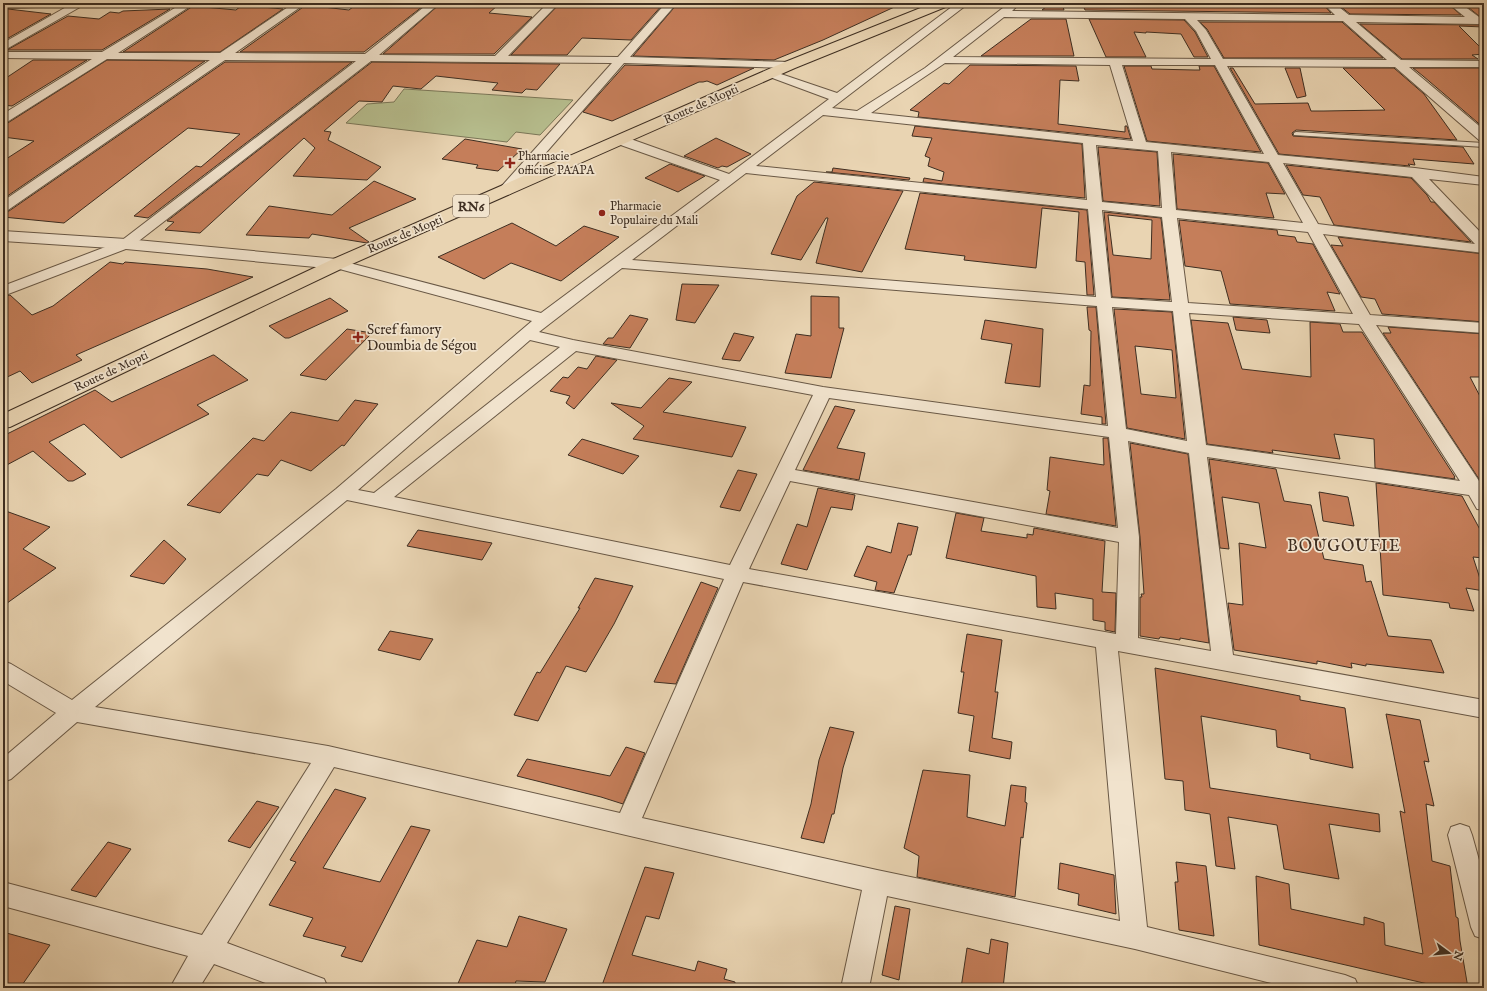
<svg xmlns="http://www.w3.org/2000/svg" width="1487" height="991" viewBox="0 0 1487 991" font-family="'IM FELL English',serif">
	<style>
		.green { fill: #b6bd8d; stroke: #7a7657 }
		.building { fill: #c57e5a; stroke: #3e2e21; fill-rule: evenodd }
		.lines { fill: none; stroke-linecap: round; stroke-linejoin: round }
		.service-casing { stroke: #695845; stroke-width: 2 }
		.minor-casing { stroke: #695845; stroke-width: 2 }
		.tertiary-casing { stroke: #695845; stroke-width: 2 }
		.trunk-casing { stroke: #3e2e21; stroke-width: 2 }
		.service { fill: #f1e3cd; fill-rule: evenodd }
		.minor { fill: #f1e3cd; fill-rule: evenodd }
		.tertiary { fill: #f1e3cd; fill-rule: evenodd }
		.trunk { fill: #e9d4b2; fill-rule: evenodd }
		.poi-dot { fill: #8f2418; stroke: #f1e3cd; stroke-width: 1.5 }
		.labels { text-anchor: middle; stroke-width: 3.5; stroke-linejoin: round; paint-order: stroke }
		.far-street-label { font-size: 12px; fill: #3e2e21; stroke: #f1e3cd }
		.far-poi-label { font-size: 12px; fill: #3e2e21; stroke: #f1e3cd; text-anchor: start }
		.shield { fill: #f1e3cd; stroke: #746455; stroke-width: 1 }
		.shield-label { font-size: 13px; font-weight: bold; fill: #3e2e21 }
		.poi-label { font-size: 14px; fill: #3e2e21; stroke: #f1e3cd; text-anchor: start }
		.quarter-label { font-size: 16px; letter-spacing: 1px; fill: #3e2e21; stroke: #f1e3cd }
	</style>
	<rect width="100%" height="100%" fill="#e9d4b2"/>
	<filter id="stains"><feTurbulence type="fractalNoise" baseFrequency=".005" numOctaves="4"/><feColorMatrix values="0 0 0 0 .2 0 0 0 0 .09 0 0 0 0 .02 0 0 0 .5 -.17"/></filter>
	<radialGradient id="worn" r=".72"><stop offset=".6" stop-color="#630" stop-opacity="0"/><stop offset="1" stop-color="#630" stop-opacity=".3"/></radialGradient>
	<path class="green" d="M404 89H405L573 100 540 135 516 132 507 142 346 123 367 104 394 102Z"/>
	<path class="building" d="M358 3H427L364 52H240L306 5 349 10Z
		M441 3H478L498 5 489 13 532 17 494 54H383Z
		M560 3H664L631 40 582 38 567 55H511Z
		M678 3H903L823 40 774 60 633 56Z
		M1051 3H1062L1064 10H1042Z
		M1082 3H1322L1331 13 1085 10Z
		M1336 3H1447L1461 15 1350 14Z
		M1463 3H1484V16H1479Z
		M242 5 283 9 220 52H123L193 6 236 10Z
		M3 9H8L51 14 3 41Z
		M170 9 102 50H7L68 16 99 19 110 12 119 13 123 11Z
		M1031 19H1066L1074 56H981Z
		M1089 19 1184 20 1195 32 1208 57H1194L1181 34 1146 32V33L1134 32 1146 57H1106Z
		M1200 22H1342L1383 58H1224L1207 29Z
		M1360 24 1484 25V27L1459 26 1484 51V54L1472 55 1478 59H1402Z
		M33 60H87L12 106 3 105V80Z
		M107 60 205 61 3 199V161L34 141 3 137V126Z
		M225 62H352L148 218 134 216 196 166 201 167 240 134 188 128 64 223 3 217V212L9 211Z
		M372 62 560 64 537 90 526 89 522 93 492 90 498 83 436 76 421 89 393 86 382 102 359 101 324 131 331 132 328 140 381 167 367 180 293 176 315 148 304 138 200 233 165 230 174 222 167 221Z
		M625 65 754 68 717 85 707 81 703 82H699L612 121 583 112Z
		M970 65 1076 66 1079 81 1060 80 1058 124 1125 132V126H1127L1131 139 918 117 919 112 910 110 944 83 949 84Z
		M1124 66H1151L1152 69 1194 70H1200L1199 66H1214L1261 152 1147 141Z
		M1230 68H1233L1255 104 1308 103 1311 111H1324L1385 110 1343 68H1394L1424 94 1457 140 1296 130 1292 133 1293 136 1463 147 1474 164 1413 159 1415 165 1408 164 1410 166 1279 154Z
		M1285 68H1300L1306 96 1297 98Z
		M1413 68H1484V128L1423 76Z
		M915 126 1082 144 1085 198 923 182 924 178 942 181 944 172 928 166 930 158 925 156 932 138 912 136Z
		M716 138 751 154 727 167 722 166 718 168 684 156Z
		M465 139 522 149 498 171 476 168 478 165 442 159Z
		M1098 147 1157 152 1160 206 1103 201Z
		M1173 154 1268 163 1285 194 1266 193 1274 218 1177 209Z
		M670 164 705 176 678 192 645 178Z
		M1286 165 1411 178 1427 195 1431 202H1434L1471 242 1334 225 1320 197 1303 195Z
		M833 168 910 178 909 180 826 172H832Z
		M374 181 416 199 349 228 369 242 367 243 312 234 309 238 246 235 269 206 332 215Z
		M814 182 903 191 862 272 816 263 828 218H826L801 260 771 254 797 196Z
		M920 193 1087 210 1094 295H1087L1085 262 1076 261 1079 212 1042 208 1036 268 964 260 965 256 905 249Z
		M1104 212 1161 218 1170 300 1112 297ZM1108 215 1152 220 1151 259 1113 255Z
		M1179 220 1277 230 1278 235 1295 237 1297 242 1313 244 1340 294 1327 292 1335 311 1230 304 1221 271 1185 266Z
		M512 223 556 246 584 226 619 237 561 281 511 263 484 279 438 257Z
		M1338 237 1484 254V322L1382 314 1375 299 1361 297 1331 245 1343 246Z
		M110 262 123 264 125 262 207 269 253 277 76 355 82 360 32 383 20 371 3 379V297L10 295 32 315 53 306Z
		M682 284 719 285 695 323 676 320Z
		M811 296 839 297V328H844L831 378 785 373 796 334 811 336Z
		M330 298 348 311 289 338H285L269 326Z
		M1087 307H1096L1106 424H1102V417L1081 414 1084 385 1090 386 1091 331 1089 330Z
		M1114 309 1172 312 1185 439 1127 428ZM1135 346 1172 350 1176 398 1141 394Z
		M630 315 648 319 630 348 603 344 608 338H613Z
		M1233 317 1267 320 1270 333 1236 330Z
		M985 320 1043 329 1040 387 1005 383 1012 344 981 339Z
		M1191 320 1228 323 1242 369 1311 377 1310 322 1340 324 1343 332H1362L1455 477H1454L1455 479 1375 468 1374 439 1334 434 1340 459 1272 450 1273 453 1207 444Z
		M1388 327 1484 334V377H1470L1484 404V479H1479L1383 333H1391Z
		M347 329 372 333 326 380 300 375Z
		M734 333 754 337 740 361 722 359Z
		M213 355H214L248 380 197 405 209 414 121 458 84 424 49 442 86 474 73 481H68L33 451 3 467V436L95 390 112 402Z
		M596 356 617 360 574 409 566 403 570 396 550 391 563 377 568 378 578 367 587 369Z
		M669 378 692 382 663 412 746 427 732 457 633 439 644 426 611 403 641 408Z
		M355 400 378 404 344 446 342 445 311 471 281 460 268 476 257 474 220 513 187 505 253 438 264 441 291 412 338 421Z
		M835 406 855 410 837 448 865 453 859 480 803 470Z
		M1103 438H1108L1116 526 1046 514 1050 491 1047 490 1050 457 1104 465Z
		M582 439 639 456 623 474 568 455Z
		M1130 443 1188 454 1209 643 1180 638V640L1160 637 1159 639 1140 636V597H1142L1141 594H1144L1140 537Z
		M1209 459 1276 469 1284 501 1311 505 1324 559 1363 565 1366 582 1371 581 1388 636 1431 640 1444 673 1366 664V666L1351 663 1352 668 1317 661V664L1234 650 1228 603 1243 605 1239 543 1266 548 1259 503 1222 497 1229 549 1220 548Z
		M738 470 757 474 740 511 720 507Z
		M1376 483 1462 496 1484 537V558L1473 557 1484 591 1466 588 1474 611 1450 608 1449 603 1383 595Z
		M818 488 855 495 852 510 831 507 807 570 781 564 797 524 807 527Z
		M1319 492 1348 497 1354 526 1323 521Z
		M3 510 50 527 23 549 56 568 3 606Z
		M956 513 984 518 981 531 1027 538V534L1033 535 1034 528 1105 541 1102 592 1116 593 1115 632 1105 630V622L1093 620V599L1055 593 1056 609 1037 607 1036 576 946 558Z
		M898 523 918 527 911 555H908L894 593 875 590 877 582 854 576 867 546 891 553Z
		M418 530 492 543 482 560 407 546Z
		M164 540 186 559 164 584 130 576Z
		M595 578 633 586 614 624 586 672 566 666 538 721 514 715 537 672 540 673 580 608H578Z
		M701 582 718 588 676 684 654 682Z
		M390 631 433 639 420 660 378 650Z
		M967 634 1002 640 995 692H998L992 738 1012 742 1010 759 969 751 974 716 958 713 964 672H961Z
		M1155 668 1300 696V700L1345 708 1353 768 1310 759V754L1277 747 1276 730 1201 716 1210 788 1379 814 1380 832 1329 824 1339 879 1284 869 1277 825 1228 817 1235 869 1216 866 1210 814 1185 810 1183 781 1165 779Z
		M1386 714 1420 720 1429 762 1424 761 1434 806 1426 804 1432 861 1450 866 1456 917 1458 918 1460 941 1468 988H1436L1428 986V984L1259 945 1256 876 1289 884 1291 909 1364 925V917L1384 923 1385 945 1423 954 1400 811 1405 813Z
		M830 727 854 732 843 768 834 814H832L824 843 801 838 811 804 819 760Z
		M626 747 645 753 623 804 601 797 517 776 527 759 610 776Z
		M923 770 970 775 967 817 1005 826 1011 785 1026 787 1025 802 1027 803 1023 838 1021 837 1015 897 917 877 919 856 904 848Z
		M335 789 366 798 323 868 380 882 411 826 430 830 362 962 341 956 346 947 303 936 313 918 269 905 296 862 290 860Z
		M257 801 279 807 250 848 228 841Z
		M108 842 131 849 96 897 71 890Z
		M1176 862 1206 866 1214 936 1179 930 1175 882H1178Z
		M1060 863 1114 875 1116 914 1078 905 1079 894 1058 889Z
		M645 867 674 873 659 919 646 916 632 955 695 971 698 961 727 969 724 979 735 982V988H601Z
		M895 906 910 909 899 980 882 975Z
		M519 916 567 929 545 982 516 981 514 988H456L477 940 507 947Z
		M3 932 50 945 20 988H3Z
		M991 939 1008 943 1003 988H961L967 948 989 954Z"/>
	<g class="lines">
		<g class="service-casing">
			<path id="service" d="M1296 132 1484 143V147L1294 135V133Z"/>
		</g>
		<g class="minor-casing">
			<path id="minor" d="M3 3H87L3 51V43L68 6 3 8Z
				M183 3H195L118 53H220L294 3H306L235 53 365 54 429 3H440L379 55 495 56 548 3H559L508 56 618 57 666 3H677L630 57 790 62 794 63 796 65 794 67 790 68 624 63 510 194 505 195 500 194 498 191 500 188 612 63 371 61 131 247 3 296V286L121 241 356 61 225 60 8 210 3 211V201L210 60 107 59 7 122 3 123V114L92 59 3 58V52H102Z
				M957 3H969L832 108 857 111 925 68 1008 4H1016L1017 6 1012 11 1335 15 1323 3H1334L1349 15 1465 17 1448 3H1460L1479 17H1484V23L1478 24 1356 22 1401 60 1484 61V67H1409L1484 130V141L1479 140 1395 67 1227 66 1278 155 1415 168 1484 177V185L1429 179 1484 236V253L1323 234 1370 315 1484 323V333L1376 325 1481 484 1484 485V510L1477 509 1469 495 1207 457 1233 655 1484 700V718L1118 651 1147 927 1345 975 1355 979 1359 988H1291L1135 949 887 896 869 988H841L862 890 334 767 227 943 324 979 328 988H279L214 964 199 988H170L188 956 3 906V882L202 935 311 763 77 722 11 779 3 782V758L56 713 3 681V661L11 664 72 700 336 489 532 321 332 267 330 264 332 261 337 260 342 261 541 313 720 180 615 143 614 140 615 137H625L729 174 829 99 767 76 765 74 767 72H775L837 93ZM1004 17 1185 19 1196 31 1211 59 953 57ZM1197 20 1343 21 1387 60 1223 59 1206 30ZM945 63 1110 65 1133 141 871 113ZM1122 65H1215L1264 154 1146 142ZM823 115 1083 143 1087 200 756 166ZM1096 145 1158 151 1162 208 1102 202ZM1171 152 1269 162 1303 223 1176 210ZM1283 163 1412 177 1475 244 1318 224ZM746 173 1088 209 1096 297 632 260ZM1102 210 1162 217 1172 302 1111 298ZM1177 218 1308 232 1353 314 1188 303ZM622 268 1097 306 1108 426 823 387 573 340 539 332ZM1112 307 1173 311 1187 441 1126 429ZM1189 313 1359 324 1460 481 1206 445ZM530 340 560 347 374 493 358 490ZM576 351 813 395 730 565 394 497ZM829 398 1109 437 1118 528 795 470ZM1128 441 1189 453 1211 651 1138 638 1139 537ZM790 481 1119 542 1116 634 749 569ZM347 500 724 579 620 813 328 746 95 707ZM743 582 1096 647 1120 921 877 870 642 818Z
				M1460 824 1469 827 1472 835 1484 878V939L1475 936 1471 927 1448 835 1451 827Z"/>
		</g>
		<g class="tertiary-casing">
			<path id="tertiary" d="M3 231 126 239 337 259 343 260 346 264 343 268 337 269 126 249 3 241Z"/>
		</g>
		<g class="trunk-casing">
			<path id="trunk" d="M933 3H950L948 6 795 68 343 268 10 427 3 428V414L331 260 785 62Z"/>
		</g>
		<use href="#service" class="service"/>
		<use href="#minor" class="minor"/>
		<use href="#tertiary" class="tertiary"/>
		<use href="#trunk" class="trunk"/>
	</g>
	<g class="poi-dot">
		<path d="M508 157h4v4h4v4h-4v4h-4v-4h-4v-4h4z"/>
		<circle cx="602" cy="213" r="4"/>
		<path d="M356 331h4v4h4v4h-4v4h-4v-4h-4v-4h4z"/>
	</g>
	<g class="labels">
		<g class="far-street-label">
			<text transform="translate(701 104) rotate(-24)" y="4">Route de Mopti</text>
			<text transform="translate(405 234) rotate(-23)" y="4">Route de Mopti</text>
			<text transform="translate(111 371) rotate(-25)" y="4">Route de Mopti</text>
		</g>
		<g class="far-poi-label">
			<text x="518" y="160">Pharmacie<tspan x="518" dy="14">officine PAAPA</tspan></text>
			<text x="610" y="210">Pharmacie<tspan x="610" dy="14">Populaire du Mali</tspan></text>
		</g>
		<rect class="shield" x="453" y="195" width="36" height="22" rx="3"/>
		<g class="shield-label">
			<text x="471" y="211">RN6</text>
		</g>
		<g class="poi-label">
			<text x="367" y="334">Scref famory<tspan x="367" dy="16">Doumbia de Ségou</tspan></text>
		</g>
		<g class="quarter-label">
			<text x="1344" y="551">BOUGOUFIE</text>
		</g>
	</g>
	<rect width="1487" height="991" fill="none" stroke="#e9d4b2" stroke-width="16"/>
	<rect x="4" y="4" width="1479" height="983" fill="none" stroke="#3e2e21" stroke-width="2"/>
	<rect x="8" y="8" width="1471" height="975" fill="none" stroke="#3e2e21"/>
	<g transform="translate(1449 953) rotate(106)" stroke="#f1e3cd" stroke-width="3" paint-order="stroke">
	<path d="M0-3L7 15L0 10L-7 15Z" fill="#3e2e21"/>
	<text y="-6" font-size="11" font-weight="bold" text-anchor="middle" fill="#3e2e21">N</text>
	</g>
	<rect width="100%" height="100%" filter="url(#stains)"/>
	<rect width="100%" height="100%" fill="url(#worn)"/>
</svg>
